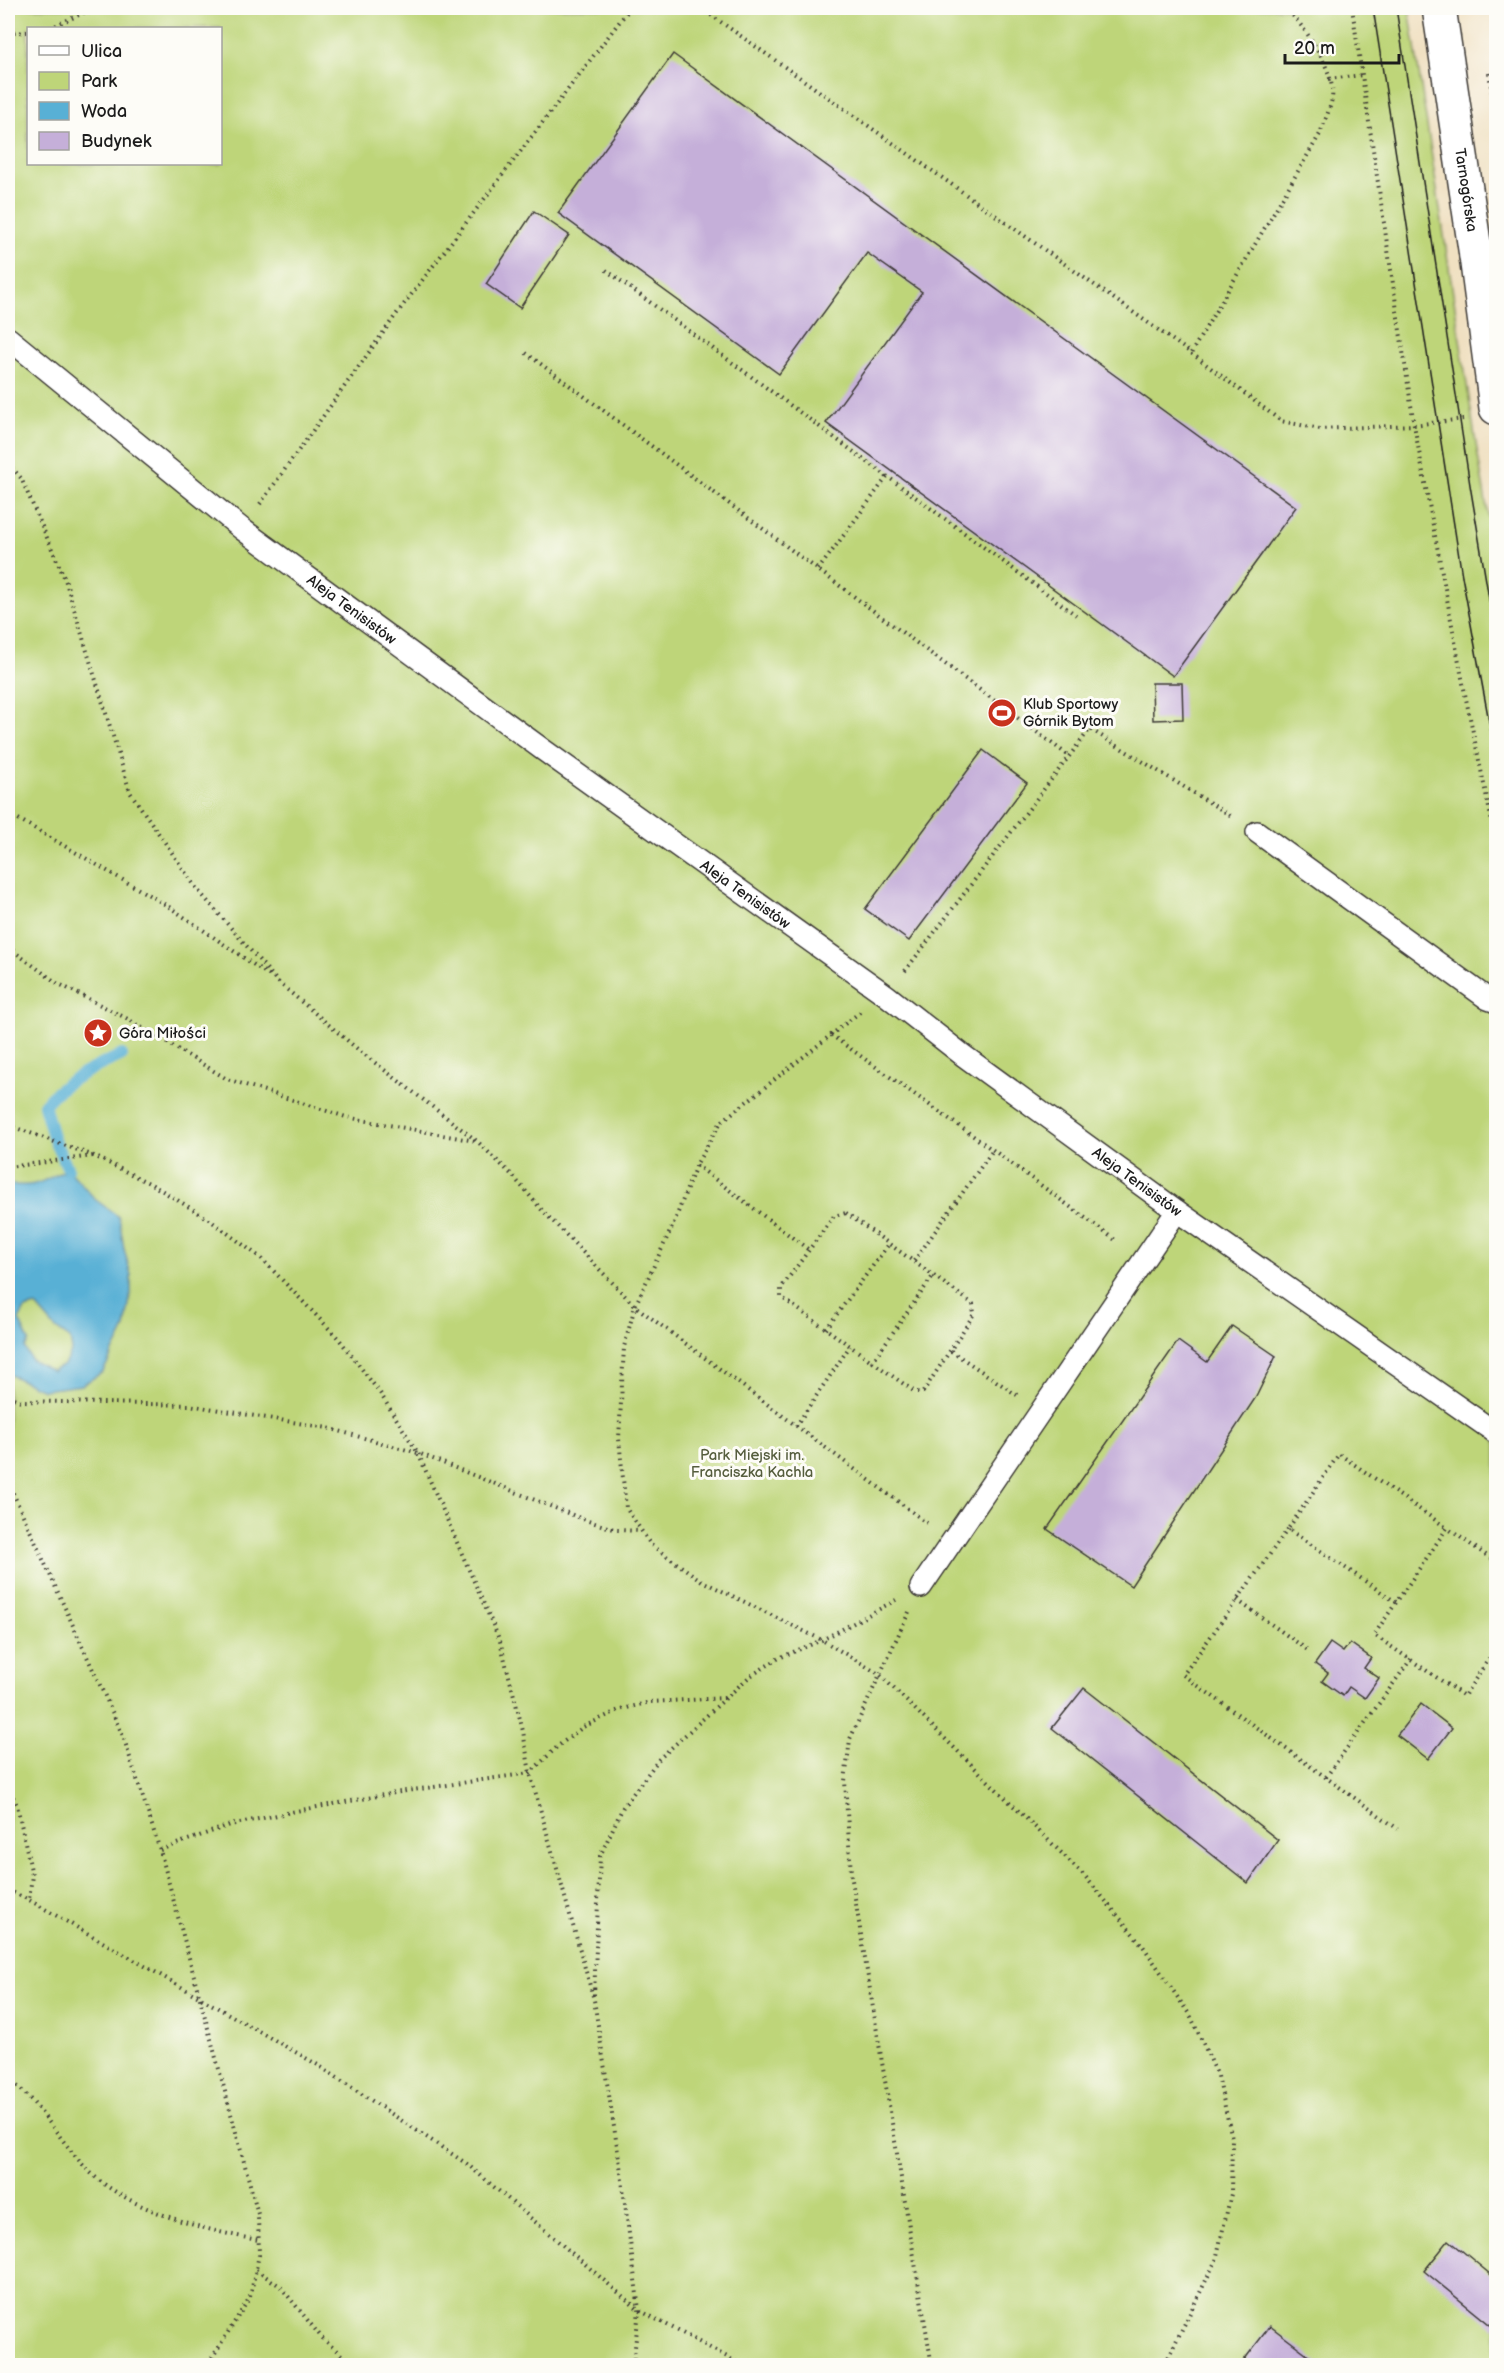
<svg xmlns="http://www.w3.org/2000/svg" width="1504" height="2373" viewBox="0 0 1504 2373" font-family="'Balsamiq Sans',sans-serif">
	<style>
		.green { fill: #bed579; stroke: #6d784a; stroke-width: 1.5; fill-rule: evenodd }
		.water { fill: #58b0d5; stroke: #3a6678; stroke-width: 1.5; fill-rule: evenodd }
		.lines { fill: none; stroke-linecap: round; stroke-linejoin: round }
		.stream { stroke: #58b0d5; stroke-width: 12 }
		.building { fill: #c5afd9 }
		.service-casing { stroke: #3c3935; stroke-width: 24 }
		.minor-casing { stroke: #3c3935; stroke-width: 36 }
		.tertiary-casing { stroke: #3c3935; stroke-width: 36 }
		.path { stroke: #3c3935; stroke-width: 4; stroke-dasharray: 1.5 4.5; stroke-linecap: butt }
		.service { stroke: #fff; stroke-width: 21 }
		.minor { stroke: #fff; stroke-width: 33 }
		.tertiary { stroke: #fff; stroke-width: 33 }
		.tram { stroke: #1c1c1c; stroke-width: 1.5 }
		.labels { text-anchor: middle; stroke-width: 6; stroke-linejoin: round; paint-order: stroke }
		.street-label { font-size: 15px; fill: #1c1c1c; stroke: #fdfcf7 }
		.poi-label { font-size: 15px; fill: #1c1c1c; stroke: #fdfcf7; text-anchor: start }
		.park-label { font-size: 15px; fill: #555d3d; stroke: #fdfcf7 }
	</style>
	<rect width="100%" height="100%" fill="#fdfcf7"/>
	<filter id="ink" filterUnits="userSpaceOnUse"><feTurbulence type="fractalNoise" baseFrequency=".0167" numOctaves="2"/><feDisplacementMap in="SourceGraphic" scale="12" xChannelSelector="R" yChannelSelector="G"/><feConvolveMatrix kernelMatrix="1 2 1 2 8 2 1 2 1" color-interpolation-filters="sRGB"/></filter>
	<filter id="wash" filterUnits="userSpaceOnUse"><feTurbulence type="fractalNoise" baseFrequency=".008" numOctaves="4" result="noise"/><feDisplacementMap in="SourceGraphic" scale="24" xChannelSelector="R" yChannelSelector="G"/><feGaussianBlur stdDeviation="1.35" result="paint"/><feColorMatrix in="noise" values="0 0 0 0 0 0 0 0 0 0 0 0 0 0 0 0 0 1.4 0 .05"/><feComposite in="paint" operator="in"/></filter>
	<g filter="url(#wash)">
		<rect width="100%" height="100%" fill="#f0e0c1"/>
		<path class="green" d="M8 8H1409L1477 450 1496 561V2365L8 2366ZM28 28H220V164H28Z"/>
		<path class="water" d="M68 1169 96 1200 119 1217 124 1249 131 1275V1292L125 1328 103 1372 82 1385 43 1390 8 1374V1184C37 1189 43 1180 68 1169ZM36 1306 56 1329 70 1339 72 1350 64 1365 52 1371 31 1360 25 1348 29 1341 19 1320 25 1309Z"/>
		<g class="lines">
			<path class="stream" d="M68 1169 54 1140 44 1105C65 1079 93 1069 122 1055"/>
		</g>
		<g id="blocks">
			<path class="building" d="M673 54 1296 507 1173 676 826 423 922 292 867 253 779 374 558 213Z
				M534 211 569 235 520 308 486 284Z
				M1152 683H1182L1183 719 1153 720Z
				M983 750 1027 783 909 941 865 909Z
				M1232 1326 1276 1356 1256 1397 1131 1586 1047 1529 1178 1341 1207 1362Z
				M1330 1643 1343 1652 1350 1643 1371 1658 1364 1668 1379 1678 1365 1698 1349 1687 1343 1696 1322 1681 1328 1673 1315 1664Z
				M1084 1688 1278 1840 1248 1883 1052 1728Z
				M1421 1704 1452 1728 1428 1759 1397 1735Z
				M1449 2240 1496 2279V2326L1494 2328 1424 2271Z
				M1270 2326 1323 2366H1243L1241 2364Z"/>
		</g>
	</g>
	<g filter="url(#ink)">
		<use href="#blocks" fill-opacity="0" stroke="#3c3935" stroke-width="1.5"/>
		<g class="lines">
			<g class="service-casing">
				<g id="service">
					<path id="s1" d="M8 338 242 529 542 749 886 995 964 1056 1177 1211 1496 1433"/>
					<path d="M1257 832 1488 999 1496 1002"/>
					<path d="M921 1587 1177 1211"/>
				</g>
			</g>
			<g class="minor-casing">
				<path id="minor" d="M1476 256 1496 408"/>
			</g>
			<g class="tertiary-casing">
				<g id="tertiary">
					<path id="s2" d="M1439 8 1476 256H1496"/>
				</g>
			</g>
			<path class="path" d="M701 8 1191 353 1281 421 1320 429 1414 425 1463 419
				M1352 8 1414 425 1466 699 1496 841
				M50 28 94 8
				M8 33 28 32
				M1489 73 1496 120
				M1329 79 1362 75
				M606 270 1076 615
				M526 353 1069 756
				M1191 353 1320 134C1324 122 1330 110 1332 98 1336 71 1304 25 1285 8
				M8 463 21 478 65 579 130 792 197 889 278 982 361 1052 477 1141 512 1175 541 1209 635 1306 927 1523
				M260 504 398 312 630 8
				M818 570 887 477
				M8 813 171 908 273 978
				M8 947 57 983 126 1018 227 1079 346 1117 475 1141
				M905 971 1090 729 1233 817
				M860 1012 721 1122 696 1165 674 1223 635 1306 624 1347 619 1439 626 1508 651 1545 702 1581 822 1640 879 1674 1084 1875 1143 1946 1191 2017 1218 2076 1232 2138 1231 2194 1216 2260 1164 2366
				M831 1035 993 1150 1118 1242
				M8 1125 94 1156 151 1184 207 1218 261 1258 339 1339 380 1393 418 1453 500 1641 523 1731 530 1773 594 2000 620 2165 639 2310 633 2366
				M696 1165 809 1250
				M8 1167 93 1156
				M846 1213 973 1304 974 1314 923 1392H915L781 1297V1288L834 1216Z
				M914 1261 993 1150
				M826 1329 889 1244
				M951 1351 1017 1395
				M872 1362 933 1276
				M8 1396 21 1401 189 1405 328 1428 418 1453 585 1520 617 1530 641 1531
				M796 1426 850 1346
				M8 1482 123 1736 160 1850 258 2214 259 2255 250 2297 207 2366
				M1288 1529 1183 1675 1398 1829
				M1496 1562 1447 1528 1374 1635 1464 1696 1496 1648
				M1237 1600 1309 1651
				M1396 1602 1288 1529 1339 1454 1447 1528
				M909 1612 850 1739 845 1781 851 1874 932 2366
				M1326 1777 1411 1659
				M8 1786 17 1805 32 1875 29 1900
				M160 1850 230 1825 301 1810 406 1791 530 1773 558 1746 583 1727 619 1710 650 1702 725 1698
				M8 1890 29 1900 318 2065 467 2164 639 2310 744 2366
				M594 1995 600 1856 623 1807 659 1759 749 1677 779 1658 822 1640 896 1600
				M8 2078C38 2102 57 2136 83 2165 122 2209 203 2230 258 2240
				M256 2270 280 2286 322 2338 344 2357 359 2366"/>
			<use href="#service" class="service"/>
			<use href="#minor" class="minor"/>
			<use href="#tertiary" class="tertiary"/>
			<path class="tram" d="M1373 8 1462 576 1496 759
				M1396 8 1470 485 1496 641"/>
		</g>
	</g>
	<defs>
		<g id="stadium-disc" transform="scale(1.5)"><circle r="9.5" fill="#c8321e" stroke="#fdfcf7"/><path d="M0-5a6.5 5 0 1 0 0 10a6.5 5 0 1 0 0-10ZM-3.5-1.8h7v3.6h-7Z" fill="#fff"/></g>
		<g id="sight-disc" transform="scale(1.5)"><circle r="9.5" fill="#c8321e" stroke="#fdfcf7"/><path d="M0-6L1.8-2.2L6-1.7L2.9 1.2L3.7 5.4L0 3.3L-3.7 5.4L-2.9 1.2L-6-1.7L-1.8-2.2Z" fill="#fff"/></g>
	</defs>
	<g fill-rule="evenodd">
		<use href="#stadium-disc" x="1002" y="713"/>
		<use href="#sight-disc" x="98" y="1033"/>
	</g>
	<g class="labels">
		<g class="street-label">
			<text dy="5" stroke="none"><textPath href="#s2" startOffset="184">Tarnogórska</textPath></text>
			<text dy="5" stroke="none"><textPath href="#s1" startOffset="438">Aleja Tenisistów</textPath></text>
			<text dy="5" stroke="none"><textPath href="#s1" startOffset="924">Aleja Tenisistów</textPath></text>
			<text dy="5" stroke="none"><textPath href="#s1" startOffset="1410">Aleja Tenisistów</textPath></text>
		</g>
		<g class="poi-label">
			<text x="1023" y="709">Klub Sportowy<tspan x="1023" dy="17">Górnik Bytom</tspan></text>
			<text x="119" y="1038">Góra Miłości</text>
		</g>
		<g class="park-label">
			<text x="752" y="1460">Park Miejski im.<tspan x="752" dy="17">Franciszka Kachla</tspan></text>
		</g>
	</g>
	<rect width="1504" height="2373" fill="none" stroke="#fdfcf7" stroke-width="30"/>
	<rect x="27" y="27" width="195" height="138" fill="#fdfcf7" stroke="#a3a29f" stroke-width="1.5"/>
	<rect x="39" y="46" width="30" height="9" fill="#ffffff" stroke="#a3a29f" stroke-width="1.5"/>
	<text x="81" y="57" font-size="18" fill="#1c1c1c">Ulica</text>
	<rect x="39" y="72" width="30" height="18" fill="#bed579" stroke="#a3a29f" stroke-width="1.5"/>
	<text x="81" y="87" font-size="18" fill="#1c1c1c">Park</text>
	<rect x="39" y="102" width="30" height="18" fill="#58b0d5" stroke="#a3a29f" stroke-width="1.5"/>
	<text x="81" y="117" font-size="18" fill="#1c1c1c">Woda</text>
	<rect x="39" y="132" width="30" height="18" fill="#c5afd9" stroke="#a3a29f" stroke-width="1.5"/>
	<text x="81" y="147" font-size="18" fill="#1c1c1c">Budynek</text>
	<path d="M1285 54v9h114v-9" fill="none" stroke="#1c1c1c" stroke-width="3"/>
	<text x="1294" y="54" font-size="18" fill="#1c1c1c" stroke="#fdfcf7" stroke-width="4.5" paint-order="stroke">20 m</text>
</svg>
